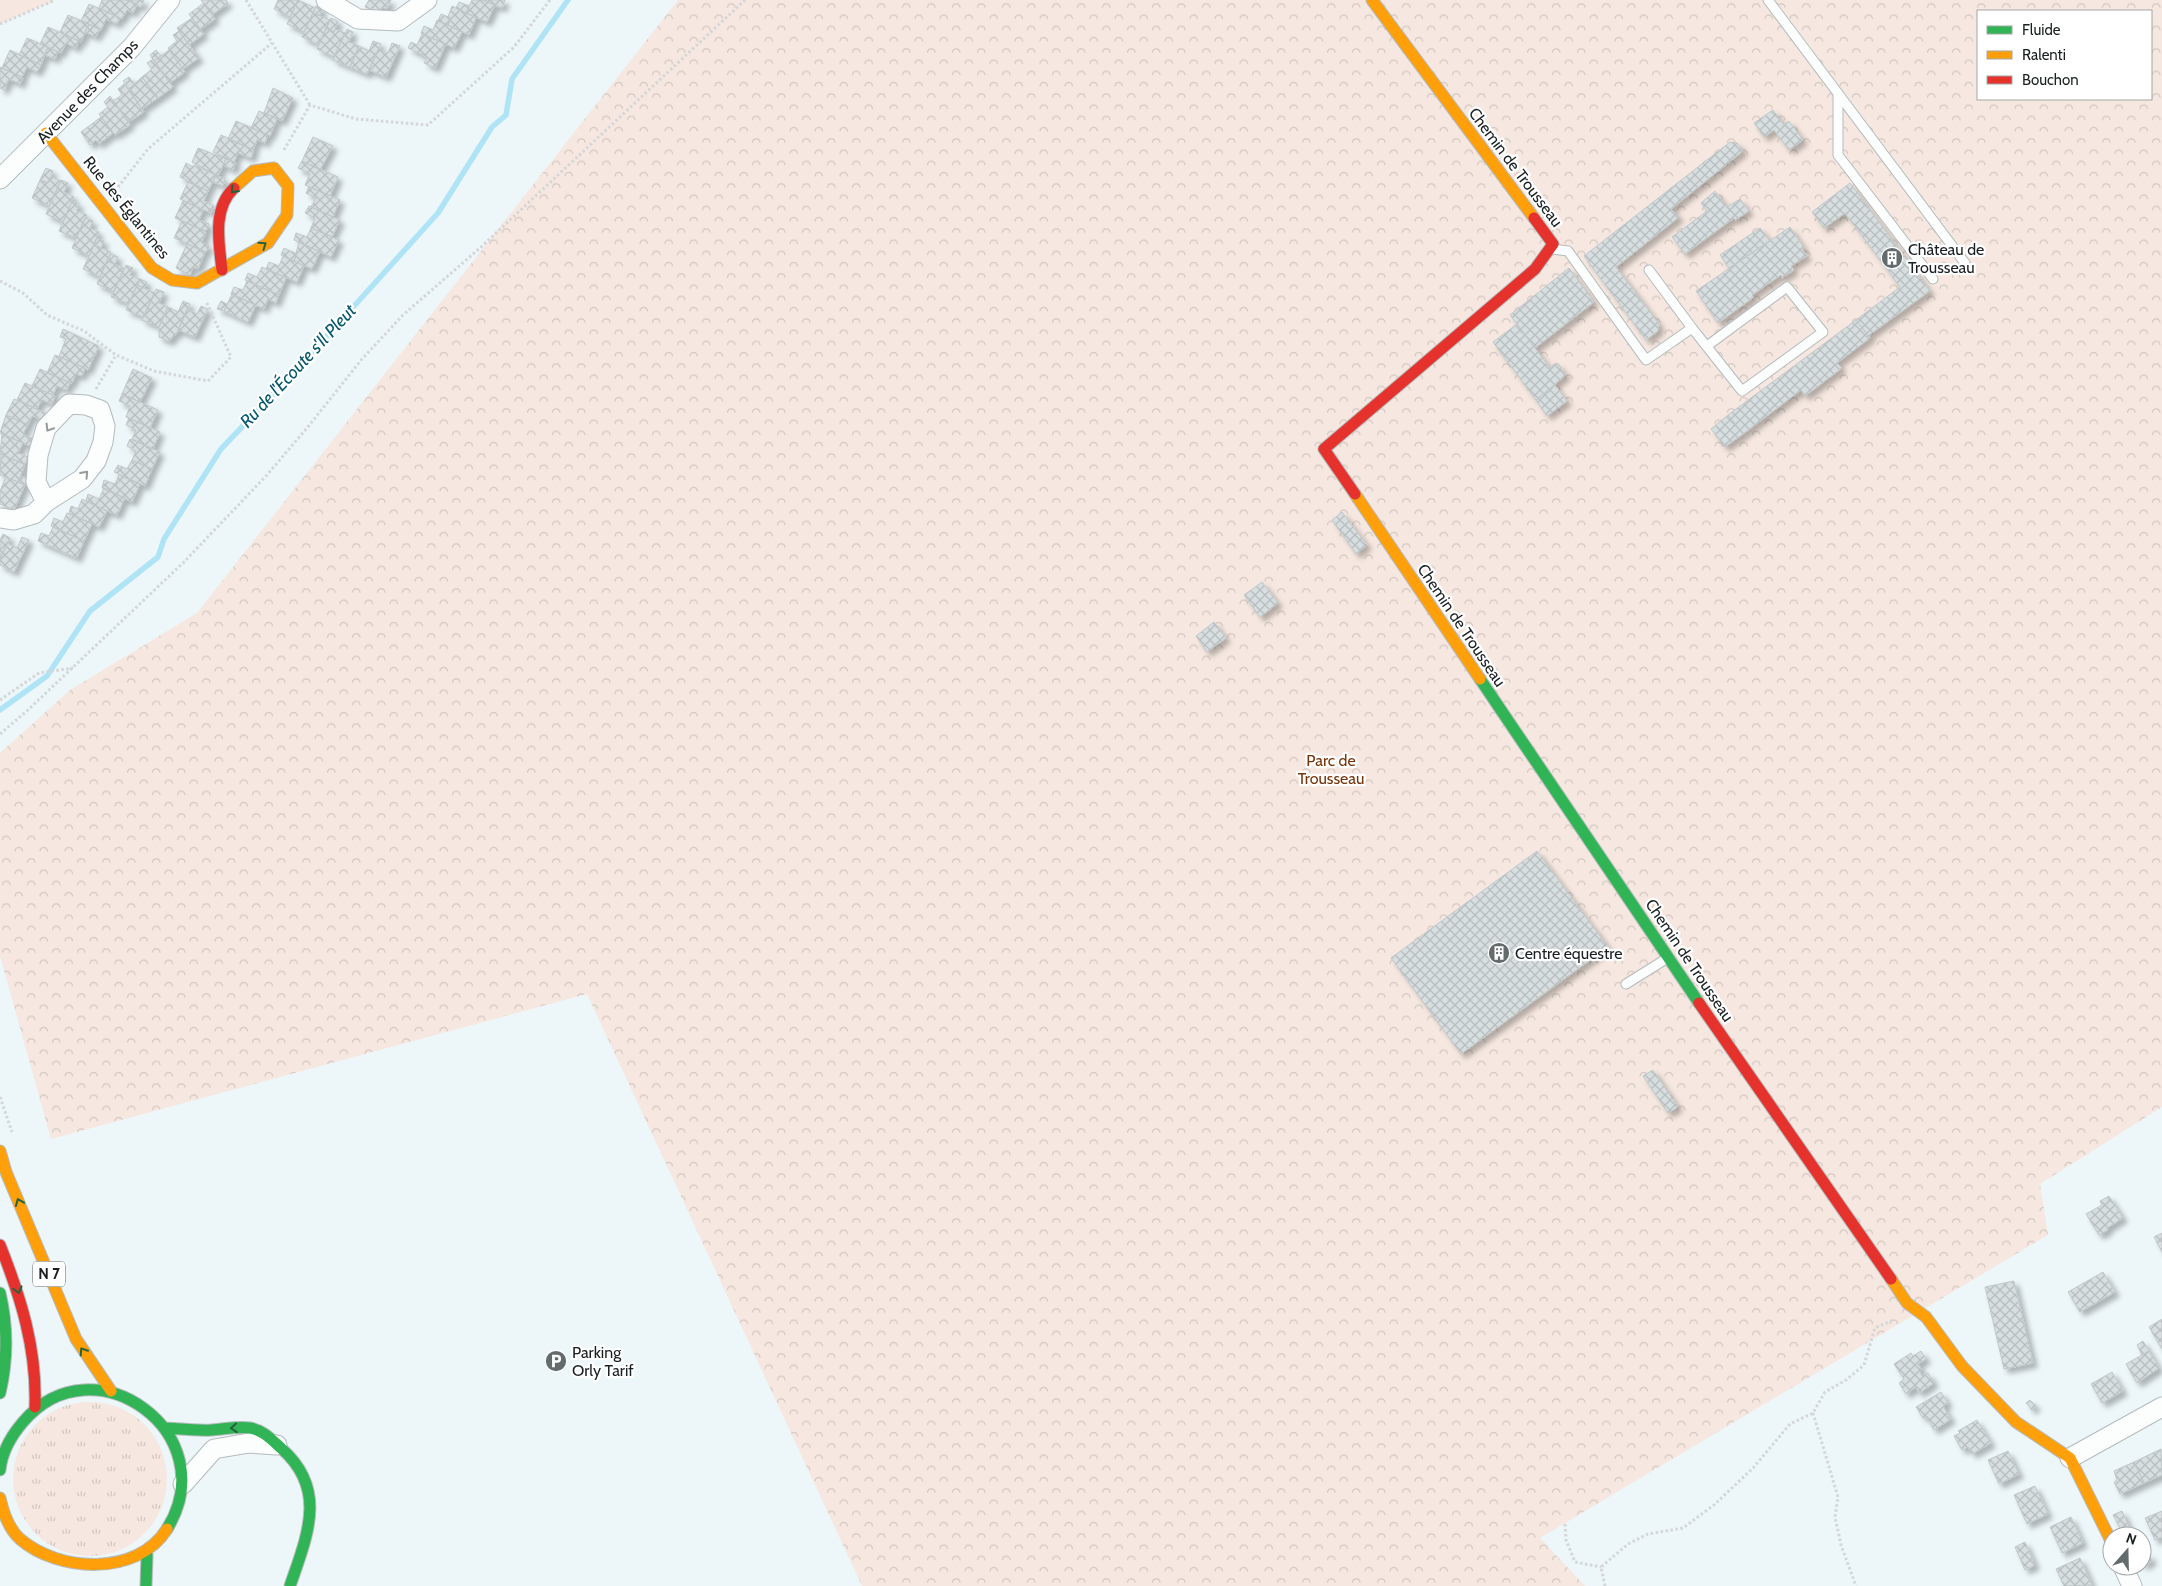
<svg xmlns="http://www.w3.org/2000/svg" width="2162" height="1586" viewBox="0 0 2162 1586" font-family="Cabin,sans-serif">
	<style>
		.grass { fill: url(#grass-tufts) }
		.park { fill: url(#park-crowns); fill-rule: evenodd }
		.pitch { fill: #f6e8e0 }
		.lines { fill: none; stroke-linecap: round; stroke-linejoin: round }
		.stream { stroke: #afe4f7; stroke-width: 5.5 }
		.building { fill: url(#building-cross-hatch); stroke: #c0c7c9; filter: url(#shadow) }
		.lane-casing { stroke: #b4bbbd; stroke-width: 11 }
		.street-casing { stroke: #b4bbbd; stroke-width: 21 }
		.fast-casing { stroke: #b4bbbd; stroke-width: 13 }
		.slow-casing { stroke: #b4bbbd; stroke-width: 13 }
		.jam-casing { stroke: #b4bbbd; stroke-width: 13 }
		.path { stroke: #d4d6d7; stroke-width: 3; stroke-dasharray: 2.5 2.5; stroke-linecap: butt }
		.lane { stroke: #fcfefe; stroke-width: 9 }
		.street { stroke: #fcfefe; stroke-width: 19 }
		.fast { stroke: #30b455; stroke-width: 11 }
		.slow { stroke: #ff9f0a; stroke-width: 11 }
		.jam { stroke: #e5322d; stroke-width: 11 }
		.oneway { stroke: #246339 }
		.oneway2 { stroke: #969a9b }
		.labels { text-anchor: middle; stroke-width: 4.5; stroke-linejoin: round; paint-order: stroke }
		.shield { fill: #fff; stroke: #5f6364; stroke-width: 1 }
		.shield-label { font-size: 15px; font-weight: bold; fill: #1a2022 }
		.street-label { font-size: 16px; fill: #1a2022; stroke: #fff }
		.poi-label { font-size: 16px; fill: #1a2022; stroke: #fff; text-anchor: start }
		.park-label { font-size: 16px; fill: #75350b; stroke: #fff }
		.water-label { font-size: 18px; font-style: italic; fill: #05586d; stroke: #fff }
	</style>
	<defs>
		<pattern id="grass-tufts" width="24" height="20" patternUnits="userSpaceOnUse" patternTransform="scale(1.25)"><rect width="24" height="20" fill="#f6e8e0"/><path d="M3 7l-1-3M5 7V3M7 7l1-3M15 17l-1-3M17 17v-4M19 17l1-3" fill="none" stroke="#d2c7c0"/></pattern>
		<pattern id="park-crowns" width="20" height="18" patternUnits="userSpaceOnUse" patternTransform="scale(1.25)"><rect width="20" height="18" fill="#f6e8e0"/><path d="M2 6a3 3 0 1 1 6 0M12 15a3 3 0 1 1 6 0" fill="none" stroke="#d2c7c0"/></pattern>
		<pattern id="building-cross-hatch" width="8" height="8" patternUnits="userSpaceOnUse" patternTransform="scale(1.25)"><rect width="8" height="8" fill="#d7dee0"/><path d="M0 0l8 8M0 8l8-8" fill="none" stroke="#b8bec0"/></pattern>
		<filter id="shadow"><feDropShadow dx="4.5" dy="4.5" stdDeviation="2.5" flood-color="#0004"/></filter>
	</defs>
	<rect width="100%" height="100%" fill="#edf6f9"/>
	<path class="grass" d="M13 1479a77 77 0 1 1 154 0a77 77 0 1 1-154 0Z"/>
	<path class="park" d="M678 0H2162V1107L2040 1184 2048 1235 1540 1538 1585 1586H862L587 994 51 1139 0 956V753L70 690 197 613ZM1978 11H2151V99H1978Z"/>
	<path class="pitch" d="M0 0H55L0 24Z"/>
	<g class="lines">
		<path class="stream" d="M0 710 47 676 90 611 158 557 164 539 221 449 300 366 438 213 492 127 506 115 512 79 568 0"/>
	</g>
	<path class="building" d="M102 0H127L137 4 133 13 127 10 122 19 99 8Z
		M127 0H144L141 7Z
		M201 0H226L228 3 212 15Z
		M278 0H298L290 17 274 9Z
		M298 0 315 8 304 32 287 24Z
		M369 0H391L387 9 382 7 379 13 365 7Z
		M472 0H483L495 5 487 22 466 13Z
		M483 0H505L502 8Z
		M459 2 469 6 466 13 456 8Z
		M204 3 215 19 200 30 189 14Z
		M89 4 120 18 117 24 106 19 101 30 81 21Z
		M316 6 323 8 319 16 313 13Z
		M452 6 476 18 469 35 448 25 451 18 448 17Z
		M313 13 330 20 319 45 302 37Z
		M441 14 451 18 448 25 438 21Z
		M68 15 89 24 81 42 60 32Z
		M192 18 204 34 189 45 177 28Z
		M331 18 338 21 334 32 326 28Z
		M437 20 462 32 454 48 421 33 424 26 433 30Z
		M89 24 100 29 96 37 85 32Z
		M48 27 79 41 76 48 66 43 61 53 40 44Z
		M326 28 334 32 335 29 345 33 334 57 317 49Z
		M347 29 353 32 349 42 359 46 350 67 333 60Z
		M179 31 199 58 183 69 168 48 177 41 173 35Z
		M422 34 446 44 435 68 424 63 427 57 408 48 411 42 417 45Z
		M27 38 48 47 41 65 19 55Z
		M373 41 381 44 376 54 369 51Z
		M392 43 400 46 386 77 369 70 379 49 388 53Z
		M359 46 376 54 367 74 350 67Z
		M48 47 58 52 55 59 45 55Z
		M10 50 41 65 37 72 27 67 22 77 2 68Z
		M156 50 161 56 154 61 150 55Z
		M169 50 185 72 170 83 154 61Z
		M153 59 173 87 158 98 142 77 152 69 147 63Z
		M0 67 23 78 20 84 9 79 4 90 0 88Z
		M129 77 135 85 129 89 123 81Z
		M142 77 158 98 142 109 129 89Z
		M124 84 144 112 129 122 113 101 122 95 118 89Z
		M273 88 293 98 282 121 264 113Z
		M110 96 130 125 115 135 99 114 108 107 104 102Z
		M1773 110 1784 125 1789 121 1803 140 1789 150 1774 130 1764 137 1754 123Z
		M259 111 277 119 270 136 251 128Z
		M101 117 113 133 99 144 96 140 90 145 81 132Z
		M236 121 268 135 265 143 257 140 253 150 228 139Z
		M221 135 254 150 251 158 238 153 234 162 213 152Z
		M313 137 333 146 320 170 302 161Z
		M1730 142 1737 143 1743 151 1671 209 1679 217 1616 267 1659 324 1658 331 1646 340 1584 256Z
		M198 148 226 159 218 176 192 162Z
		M226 159 236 163 233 170 223 165Z
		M302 161 338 177 330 196 305 185 310 174 298 168Z
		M186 163 193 167 194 165 216 175 208 191 180 177Z
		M46 168 53 171 48 183 40 180Z
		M216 175 225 179 223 186 213 182Z
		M51 177 61 181 49 206 32 198 40 180 48 183Z
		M61 180 68 183 64 192 74 197 63 222 46 214Z
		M188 182 208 191 204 201 214 206 211 213 180 199Z
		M1850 183 1930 291 1869 335 1870 338 1856 320 1900 287 1845 213 1824 228 1812 212Z
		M309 187 340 200 333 217 311 207 316 198 306 193Z
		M1715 191 1727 207 1740 199 1749 211 1735 220 1734 218 1685 254 1672 237 1707 211 1701 203Z
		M72 201 79 204 77 211 87 215 76 238 59 231Z
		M183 201 203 210 199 220 209 224 206 231 175 218Z
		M309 206 340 220 332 237 311 228 315 218 305 213Z
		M85 218 93 221 90 228 99 232 89 256 72 248Z
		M182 221 206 232 202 242 209 246 206 252 174 238Z
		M1790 227 1804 248 1802 249 1807 256 1791 266 1794 270 1782 278 1781 275 1752 295 1754 297 1718 323 1696 291Z
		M311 228 339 240 331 257 294 240 296 233 307 237Z
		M1760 228 1770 241 1729 268 1720 255Z
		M97 238 104 241 101 248 94 245Z
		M299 242 320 252 312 269 294 261Z
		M187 244 205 252 198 269 193 267 190 275 176 268Z
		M94 245 111 252 100 277 83 269Z
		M284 248 297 254 294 261 281 255Z
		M111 254 118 257 115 264 107 261Z
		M283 256 304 266 297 282 266 269 269 262 279 266Z
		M107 261 124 268 114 292 97 284Z
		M126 265 133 268 130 275 140 279 129 304 111 297Z
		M262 267 286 278 279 295 245 280 248 273 257 277Z
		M1569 268 1594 302 1535 348 1510 315Z
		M140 279 147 282 145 288 137 285Z
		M247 281 279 295 276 303 268 299 264 309 231 294 234 287 243 290Z
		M137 285 155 293 144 317 126 310Z
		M156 289 164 292 159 303 168 307 159 327 142 320Z
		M232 294 256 305 248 322 224 311Z
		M183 301 190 304 176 335 174 334 171 340 168 341 159 337V327L168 307 178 312Z
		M221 301 227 304 224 311 217 309Z
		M201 306 208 309 195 337 178 330 187 309 197 314Z
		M1856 320 1870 338 1837 363 1842 368 1805 396 1801 390 1743 434 1728 415Z
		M1517 324 1550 368 1557 363 1566 375 1536 400 1493 342Z
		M63 329 99 346 88 370 59 356 66 339 60 337Z
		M55 355 85 368 82 376 76 374 72 383 47 373Z
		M40 369 70 383 67 390 57 386 53 395 32 386Z
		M133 369 152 378 140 402 122 394Z
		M25 383 55 396 52 404 42 400 37 409 17 400Z
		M1555 385 1567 401 1547 416 1536 400Z
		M122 394 158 410 150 428 126 417 130 406 119 401Z
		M14 399 45 413 42 420 32 416 28 425 6 415Z
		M6 415 28 425 23 434 34 439 30 446 0 433Z
		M1728 415 1743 434 1725 447 1711 429Z
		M129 418 160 432 153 449 132 439 136 430 126 425Z
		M2 434 23 443 18 453 28 457 25 464 0 454Z
		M130 439 160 452 152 469 132 460 136 451 127 446Z
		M1 454 25 465 18 482 0 475Z
		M132 460 152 469 145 486 114 472 118 465 127 469Z
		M119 475 140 484 132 502 102 488 104 480 115 484Z
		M21 476 28 479 25 485 18 482Z
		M6 477 25 485 14 510 0 504V491Z
		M104 488 125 498 117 515 96 506Z
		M88 494 99 499 96 506 86 501Z
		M82 499 107 511 99 527 69 513 71 506 78 509Z
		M1342 512 1367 545 1356 554 1332 520Z
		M67 513 92 524 84 541 51 526 54 518 63 522Z
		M53 527 84 541 77 558 38 541 41 533 49 536Z
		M3 534 10 538 0 559V540Z
		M22 537 29 540 14 572 0 565V559L7 543 17 548Z
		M1262 582 1278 603 1260 617 1244 595Z
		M1214 622 1226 638 1207 652 1196 636Z
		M1537 851 1608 947 1461 1054 1391 958Z
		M1653 1070 1678 1107 1668 1113 1643 1076Z
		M2109 1196 2123 1218 2107 1228 2108 1230 2099 1235 2086 1214 2102 1205 2100 1201Z
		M2162 1233V1252L2154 1237Z
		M2103 1272 2115 1292 2080 1312 2068 1292Z
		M2014 1281 2033 1363 2004 1369 1985 1287Z
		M2162 1319V1349L2149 1327Z
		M2143 1341 2149 1351 2142 1355 2137 1345Z
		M1921 1351 1926 1359 1918 1364 1922 1370 1920 1372 1922 1376 1928 1373 1934 1383 1919 1393 1916 1387 1906 1394 1899 1383 1904 1379 1894 1364 1911 1353 1913 1356Z
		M2149 1351 2159 1368 2137 1383 2126 1364Z
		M2112 1372 2123 1391 2102 1403 2091 1384Z
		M1941 1392 1948 1403 1943 1406 1951 1419 1934 1430 1926 1416 1923 1418 1916 1407Z
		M2030 1400 2036 1406 2032 1410 2026 1403Z
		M1977 1420 1991 1443 1972 1454 1968 1447 1962 1450 1954 1436 1960 1433 1958 1431Z
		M2161 1449 2162 1475 2144 1483 2134 1462Z
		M2008 1451 2019 1474 1999 1484 1988 1460Z
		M2134 1462 2144 1483 2120 1494 2114 1482 2117 1480 2114 1471Z
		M2035 1486 2048 1514 2027 1524 2014 1495Z
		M2122 1511 2129 1526 2121 1530 2113 1515Z
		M2162 1511V1537L2155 1540 2145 1518Z
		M2071 1517 2083 1543 2062 1553 2050 1527Z
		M2025 1542 2035 1565 2025 1570 2015 1547Z
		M2149 1554 2152 1561 2142 1566V1557Z
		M2080 1558 2092 1585 2064 1586 2056 1569Z"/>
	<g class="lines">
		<g class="lane-casing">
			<path id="lane" d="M1768 0 1965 263
				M1838 93V155L1933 279
				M1552 249 1568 251 1646 360 1692 328 1649 270
				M1692 328 1742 391 1823 332 1787 287 1707 346
				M1626 984 1666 959"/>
		</g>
		<g class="street-casing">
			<path id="street" d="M326 0 358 19 398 21 427 0
				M0 179 132 47 170 0
				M0 518 14 520 34 514 46 502 82 479 96 461 103 442 105 426 100 410 86 405 69 404 46 428 38 455 36 482 46 502
				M2070 1458 2162 1407
				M183 1484 214 1449 249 1443 277 1445
				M2123 1566 2132 1586"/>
		</g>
		<g class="fast-casing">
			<path id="fast" d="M1480 679 1699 1003
				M0 1293C8 1327 8 1359 0 1393
				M166 1428C181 1429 197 1431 212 1430 225 1429 238 1426 250 1428 263 1430 272 1440 282 1449 328 1490 307 1536 290 1586
				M0 1470C2 1451 11 1436 23 1422 94 1338 226 1434 167 1529
				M146 1586 147 1555"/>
		</g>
		<g class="slow-casing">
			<path id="slow" d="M1372 0 1534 218
				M46 133 152 268 172 280 197 283 268 243 287 215 288 186 274 168 253 171 234 188
				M1355 494 1480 679
				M0 1151 6 1172 76 1339 111 1391
				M1891 1279 1907 1303 1926 1317 1962 1366 2016 1422 2070 1458 2112 1543
				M0 1498C3 1512 9 1529 20 1539 58 1572 137 1577 167 1529"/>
		</g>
		<g class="jam-casing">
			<path id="jam" d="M222 270C219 243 212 209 234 188
				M1355 494 1324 449 1535 269 1553 244 1534 218
				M1699 1003 1891 1279
				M0 1245C21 1298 37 1349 35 1407"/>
		</g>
		<path class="path" d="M246 0 310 105
			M0 24 55 0
			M284 150 310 105 356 119 428 125 514 47 550 0
			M118 187 148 149 272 43
			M0 281 23 293 47 315 84 331 116 355 154 371 208 381 231 357 206 301
			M96 389 116 355
			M0 700 39 673 73 668
			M0 734 29 709 184 562 266 476 307 428 362 359 403 315 480 248 745 0
			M0 1097 12 1132
			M1813 1413 1838 1497 1835 1517 1841 1545 1856 1586
			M1565 1524 1566 1540 1575 1562 1601 1567
			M1605 1586 1601 1567 1628 1544 1648 1534 1683 1528 1714 1505 1753 1468 1790 1424 1813 1413 1825 1392 1846 1380 1864 1365 1875 1328 1893 1320"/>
		<use href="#lane" class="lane"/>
		<use href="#street" class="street"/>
		<use href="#fast" class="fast"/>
		<use href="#slow" class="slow"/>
		<use href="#jam" class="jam"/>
	</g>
	<defs><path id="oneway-chevron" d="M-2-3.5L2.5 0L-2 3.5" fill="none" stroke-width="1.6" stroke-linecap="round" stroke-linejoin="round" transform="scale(1.25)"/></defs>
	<g class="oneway">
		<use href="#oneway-chevron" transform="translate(234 190) rotate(132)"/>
		<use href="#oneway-chevron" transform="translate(263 245) rotate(-35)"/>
		<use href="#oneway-chevron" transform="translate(19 1202) rotate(-112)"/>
		<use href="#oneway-chevron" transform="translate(18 1290) rotate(74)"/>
		<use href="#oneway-chevron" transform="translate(83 1351) rotate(-123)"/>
		<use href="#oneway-chevron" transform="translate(234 1428) rotate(175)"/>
	</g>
	<g class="oneway2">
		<use href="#oneway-chevron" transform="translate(49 428) rotate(122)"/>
		<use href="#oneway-chevron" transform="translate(85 474) rotate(-48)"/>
	</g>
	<defs>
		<g id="building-disc" transform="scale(1.125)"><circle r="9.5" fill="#646b6d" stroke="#fff"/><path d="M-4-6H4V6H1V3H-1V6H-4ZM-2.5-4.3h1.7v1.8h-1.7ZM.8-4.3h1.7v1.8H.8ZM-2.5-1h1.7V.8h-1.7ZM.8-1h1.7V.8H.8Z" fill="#fff"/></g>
		<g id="parking-disc" transform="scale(1.125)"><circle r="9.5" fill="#646b6d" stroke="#fff"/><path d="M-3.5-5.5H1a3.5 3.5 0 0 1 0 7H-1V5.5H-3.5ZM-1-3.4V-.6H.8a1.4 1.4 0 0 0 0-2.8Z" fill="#fff"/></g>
	</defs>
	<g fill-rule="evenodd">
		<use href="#building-disc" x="1892" y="258"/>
		<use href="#building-disc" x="1499" y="953"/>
		<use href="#parking-disc" x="556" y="1361"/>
	</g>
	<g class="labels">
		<rect class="shield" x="33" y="1261.5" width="32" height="25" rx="4"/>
		<g class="shield-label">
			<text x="49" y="1279">N 7</text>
		</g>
		<g class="street-label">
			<text transform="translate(87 91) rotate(-46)" y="6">Avenue des Champs</text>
			<text transform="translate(1516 167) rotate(53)" y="6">Chemin de Trousseau</text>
			<text transform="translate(127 207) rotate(51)" y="6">Rue des Églantines</text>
			<text transform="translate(1462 625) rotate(56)" y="6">Chemin de Trousseau</text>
			<text transform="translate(1690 960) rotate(56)" y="6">Chemin de Trousseau</text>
		</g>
		<g class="poi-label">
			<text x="1908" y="255">Château de<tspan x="1908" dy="18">Trousseau</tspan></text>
			<text x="1515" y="959">Centre équestre</text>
			<text x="572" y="1358">Parking<tspan x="572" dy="18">Orly Tarif</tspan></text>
		</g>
		<g class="park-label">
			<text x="1331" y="766">Parc de<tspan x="1331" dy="18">Trousseau</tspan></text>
		</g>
		<g class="water-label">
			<text transform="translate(298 366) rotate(-47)" y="6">Ru de l'Écoute s'Il Pleut</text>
		</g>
	</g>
	<rect x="1977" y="10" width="175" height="90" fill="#ffffff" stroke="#a3a6a7"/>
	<rect x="1987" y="26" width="25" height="8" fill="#30b455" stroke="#a3a6a7"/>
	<text x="2022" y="35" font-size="15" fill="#1a2022">Fluide</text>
	<rect x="1987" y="51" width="25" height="8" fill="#ff9f0a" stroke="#a3a6a7"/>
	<text x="2022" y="60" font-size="15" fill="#1a2022">Ralenti</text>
	<rect x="1987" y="76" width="25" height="8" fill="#e5322d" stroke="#a3a6a7"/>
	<text x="2022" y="85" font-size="15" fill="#1a2022">Bouchon</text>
	<g transform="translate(2127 1551) rotate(20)"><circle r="24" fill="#ffffff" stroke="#a3a6a7"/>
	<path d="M0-4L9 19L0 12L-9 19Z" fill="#646b6d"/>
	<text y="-8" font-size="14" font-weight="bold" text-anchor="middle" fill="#1a2022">N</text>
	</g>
</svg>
